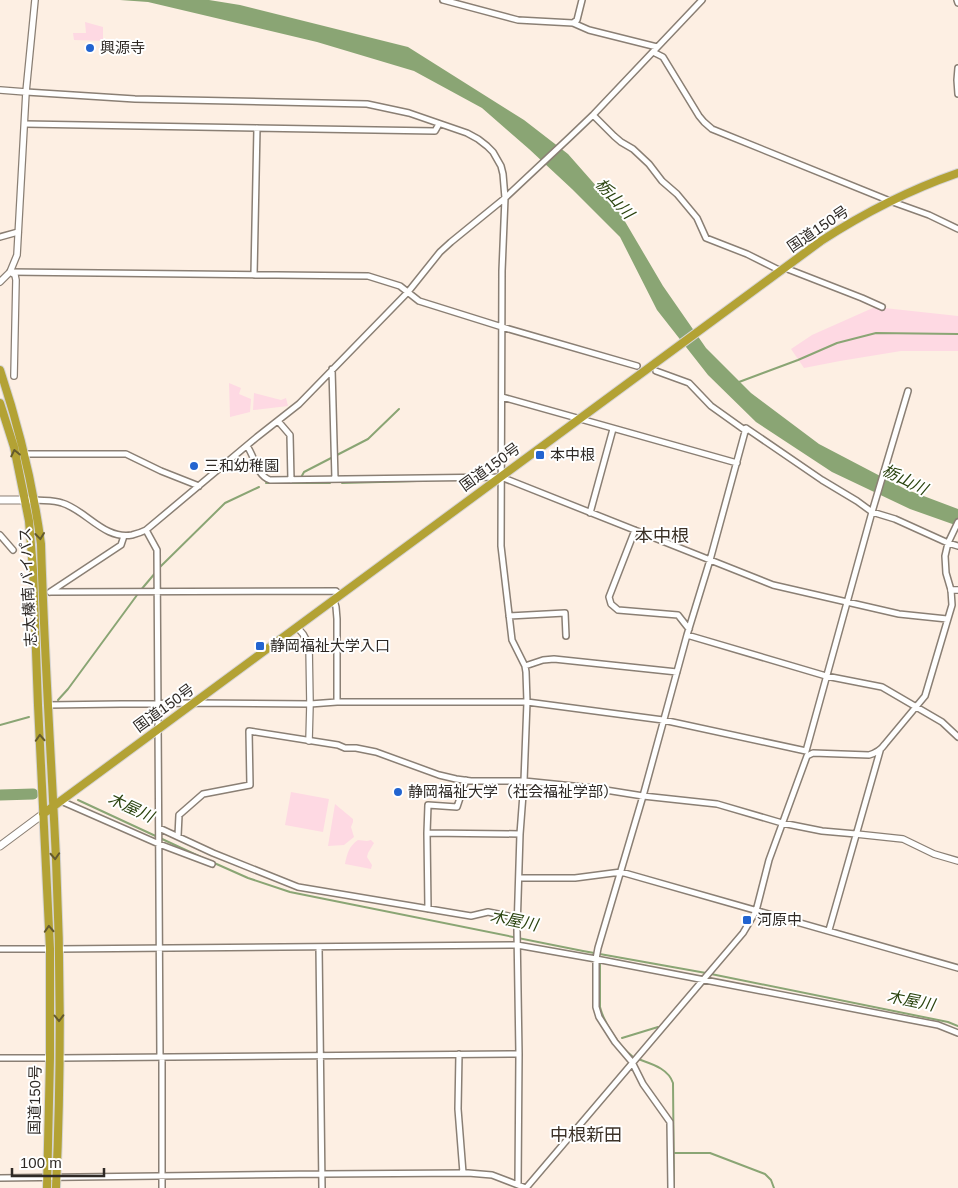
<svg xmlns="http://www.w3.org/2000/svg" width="958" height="1188" viewBox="0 0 958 1188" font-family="Helvetica,'Noto Sans JP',sans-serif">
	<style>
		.green { fill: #fed9e3 }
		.water { fill: #8aa574 }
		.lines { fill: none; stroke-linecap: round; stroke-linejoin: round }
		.stream { stroke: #8aa574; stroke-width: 2 }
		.river { stroke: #8aa574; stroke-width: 11 }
		.minor-casing { stroke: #8a7f74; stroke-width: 8 }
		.tertiary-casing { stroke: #8a7f74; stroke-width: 8 }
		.secondary-casing { stroke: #8a7f74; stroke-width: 9 }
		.trunk-casing { stroke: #d5d4d4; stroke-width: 10 }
		.minor { stroke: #fff; stroke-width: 5 }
		.tertiary { stroke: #fff; stroke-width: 5.5 }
		.secondary { stroke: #fff; stroke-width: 7 }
		.trunk { stroke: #b3a234; stroke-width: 8 }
		.oneway { stroke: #645a2c }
		.poi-dot { fill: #2264d0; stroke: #fff; stroke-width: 2 }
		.labels { text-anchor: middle; stroke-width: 4; stroke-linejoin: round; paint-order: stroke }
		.poi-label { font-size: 15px; fill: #2f2a26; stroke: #fff; text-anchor: start }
		.street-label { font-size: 15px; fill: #2f2a26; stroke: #fff }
		.water-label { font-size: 16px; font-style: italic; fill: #2a430e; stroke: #fff }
		.quarter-label { font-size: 18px; fill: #3c3228; stroke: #fff }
	</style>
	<rect width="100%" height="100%" fill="#fdefe3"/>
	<path class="green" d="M85 22 103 27V41L74 40 73 33H86Z
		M875 307 958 316V351H901L840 361 804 368 791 349 812 335Z
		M229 383 241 388 239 394 251 399 250 412 230 417Z
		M254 393 281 400 286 398 288 406 253 410Z
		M291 792 329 799 323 832 285 825Z
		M335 804 353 819V822L351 827 354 837 344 845 328 846Z
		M358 840 367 841 371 840 374 843 368 853 367 857 372 865 371 869 345 864C347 854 349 846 358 840Z"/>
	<path class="water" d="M120 0H209L240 5 408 47 524 120 568 154 620 213 663 286 706 348 751 393 819 444 905 489 958 509V526L910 509 832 472 756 422 708 375 657 310 620 237 572 189 529 149 482 108 414 71 317 42 148 2Z"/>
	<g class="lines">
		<path class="stream" d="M739 382 798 360 837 343 876 333 958 334
			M266 483H330
			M298 483 304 472 368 439 399 409
			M342 483 417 481
			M159 568 225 503 259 487
			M58 700 68 689 140 591 156 572
			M0 725 29 717
			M78 800 203 858
			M212 862 248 878 290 892 583 951 706 973
			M600 964V1007C604 1023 619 1046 632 1056
			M711 974 948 1022 958 1026
			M622 1038 658 1027
			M638 1059C651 1064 668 1068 673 1083L674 1188
			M673 1153H710L765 1174 771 1180 774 1188"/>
		<path class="river" d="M0 795 33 794"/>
		<g class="minor-casing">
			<path id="minor" d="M443 0 518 20 573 23 589 30 657 47
				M957 0 958 3
				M573 23 577 20 582 0
				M653 52 663 57 699 116 704 122 712 129 890 201 929 215 958 229
				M958 68 957 80 958 94
				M26 92 135 99 367 104 409 113 467 133 478 139 487 146 493 152 501 166 503 174 505 198 502 271 501 546 512 640 525 666 526 672 527 702 524 781 520 834 517 930 519 1054 518 1185
				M593 115 614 136 621 142 633 149 649 164 662 181 677 194 697 218 706 238 747 254 781 271
				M25 124 435 131 439 124
				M0 237 18 232
				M785 268 862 298 882 307
				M10 272 368 276 400 286 419 301 502 327 637 366
				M254 275 257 128
				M332 369 335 479
				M656 371 689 383 711 406 746 431
				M502 397 737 463
				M278 421 290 435 291 480
				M247 446C255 457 256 475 270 480L501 477 773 585 899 614 947 619
				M25 454H126L161 471 199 486
				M35 500C43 501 54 500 62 503 86 510 104 540 132 535 136 534 142 532 146 530L257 437 299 404 408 292 440 252 451 242 505 198 570 137 593 115 702 0
				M590 513 613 429
				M146 530 157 550 160 1057
				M635 530 609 597 611 604 618 610 678 615 689 629
				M0 535 13 550
				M50 592 121 545 124 536
				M51 592 336 591 340 595
				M334 600 336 607 337 619V702
				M509 616 565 613 566 636
				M687 635 826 676 882 687 942 722 958 737
				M525 666 543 660 554 659 677 672
				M48 705 194 703 310 704 337 702H527L663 720 806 751 872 512 908 391
				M61 801 159 844 212 864
				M159 828 213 853 298 887 471 916 488 912 518 918
				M427 833 520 834
				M178 836 179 815 203 794 250 785 249 731 338 745 345 748H356L376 752 439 775 456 779 471 781H524L593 788 643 796 717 804 782 823 822 831 856 834
				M519 878H575L621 872 958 968
				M428 909 427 833 428 805 457 807 466 780
				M829 930 880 751
				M319 947 322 1188
				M0 949H50
				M58 949 517 945 596 959 938 1025 958 1033
				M459 1054 458 1109 463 1173
				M162 1057V1188
				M0 1058H50
				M59 1058 519 1054
				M0 1178 322 1174 468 1173 492 1175 526 1188 743 933 756 911 769 860 807 756 813 753 869 755C876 753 881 750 885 744L925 696 952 605 951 590 946 573 945 556 948 543 958 522
				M671 1188 670 1122 643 1084 632 1062 615 1042 599 1017 596 1007V959L598 948 643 796 687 635 710 560 746 428 822 480 857 501 872 512 895 519 948 543 958 546"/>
		</g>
		<g class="tertiary-casing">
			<path id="tertiary" d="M0 90 26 92
				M10 272 15 275 16 280 14 376
				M0 282 10 272 17 255 26 92 35 0
				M951 590H958
				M297 627 303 634 309 645 310 704 309 741
				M856 834 903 839 934 854 958 861"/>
		</g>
		<g class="secondary-casing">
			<path id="secondary" d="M0 500H35
				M0 846 43 814"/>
		</g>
		<g class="trunk-casing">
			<path id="trunk" d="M0 370C19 427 33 485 41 544 44 649 51 754 56 859 61 968 61 1078 56 1188
				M0 403 14 447 25 501 29 521 33 570 38 705 50 949V1058L47 1188
				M43 814 821 241C864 213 909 190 958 173"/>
		</g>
		<use href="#minor" class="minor"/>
		<use href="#tertiary" class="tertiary"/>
		<use href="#secondary" class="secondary"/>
		<use href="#trunk" class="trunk"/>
	</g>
	<defs><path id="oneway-chevron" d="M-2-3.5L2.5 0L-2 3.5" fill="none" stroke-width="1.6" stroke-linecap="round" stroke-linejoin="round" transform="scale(1.25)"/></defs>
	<g class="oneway">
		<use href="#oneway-chevron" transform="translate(15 453) rotate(-102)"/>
		<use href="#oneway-chevron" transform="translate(40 536) rotate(83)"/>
		<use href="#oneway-chevron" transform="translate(40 738) rotate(-93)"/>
		<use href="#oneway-chevron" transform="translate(55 856) rotate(87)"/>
		<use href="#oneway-chevron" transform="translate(49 929) rotate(-93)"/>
		<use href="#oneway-chevron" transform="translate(59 1018) rotate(89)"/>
	</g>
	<g class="poi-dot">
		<circle cx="90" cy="48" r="5"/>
		<rect x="535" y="450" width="10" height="10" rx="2.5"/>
		<circle cx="194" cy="466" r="5"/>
		<rect x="255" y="641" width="10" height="10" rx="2.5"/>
		<circle cx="398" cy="792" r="5"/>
		<rect x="742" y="915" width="10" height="10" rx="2.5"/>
	</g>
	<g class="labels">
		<g class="poi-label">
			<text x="100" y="53">興源寺</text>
			<text x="550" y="460">本中根</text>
			<text x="204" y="471">三和幼稚園</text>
			<text x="270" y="651">静岡福祉大学入口</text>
			<text x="408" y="797">静岡福祉大学（社会福祉学部）</text>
			<text x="757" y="925">河原中</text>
		</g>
		<g class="street-label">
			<text transform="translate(818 229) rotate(-34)" y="5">国道150号</text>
			<text transform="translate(490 467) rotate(-36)" y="5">国道150号</text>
			<text transform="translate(28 587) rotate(-93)" y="5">志太榛南バイパス</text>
			<text transform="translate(164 708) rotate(-36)" y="5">国道150号</text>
			<text transform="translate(35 1100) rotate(-89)" y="5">国道150号</text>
		</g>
		<g class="water-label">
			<text transform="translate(615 198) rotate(48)" y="6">栃山川</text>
			<text transform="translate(905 479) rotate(26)" y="6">栃山川</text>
			<text transform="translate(131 807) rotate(25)" y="6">木屋川</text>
			<text transform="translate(514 920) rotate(11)" y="6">木屋川</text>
			<text transform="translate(911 1000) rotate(11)" y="6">木屋川</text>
		</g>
		<g class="quarter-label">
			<text x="662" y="542">本中根</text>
			<text x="586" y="1141">中根新田</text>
		</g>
	</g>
	<path d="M12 1168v8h92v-8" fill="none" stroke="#2f2a26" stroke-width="2.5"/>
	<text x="20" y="1168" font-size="15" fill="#2f2a26" stroke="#ffffff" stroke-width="4" paint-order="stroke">100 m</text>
</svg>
